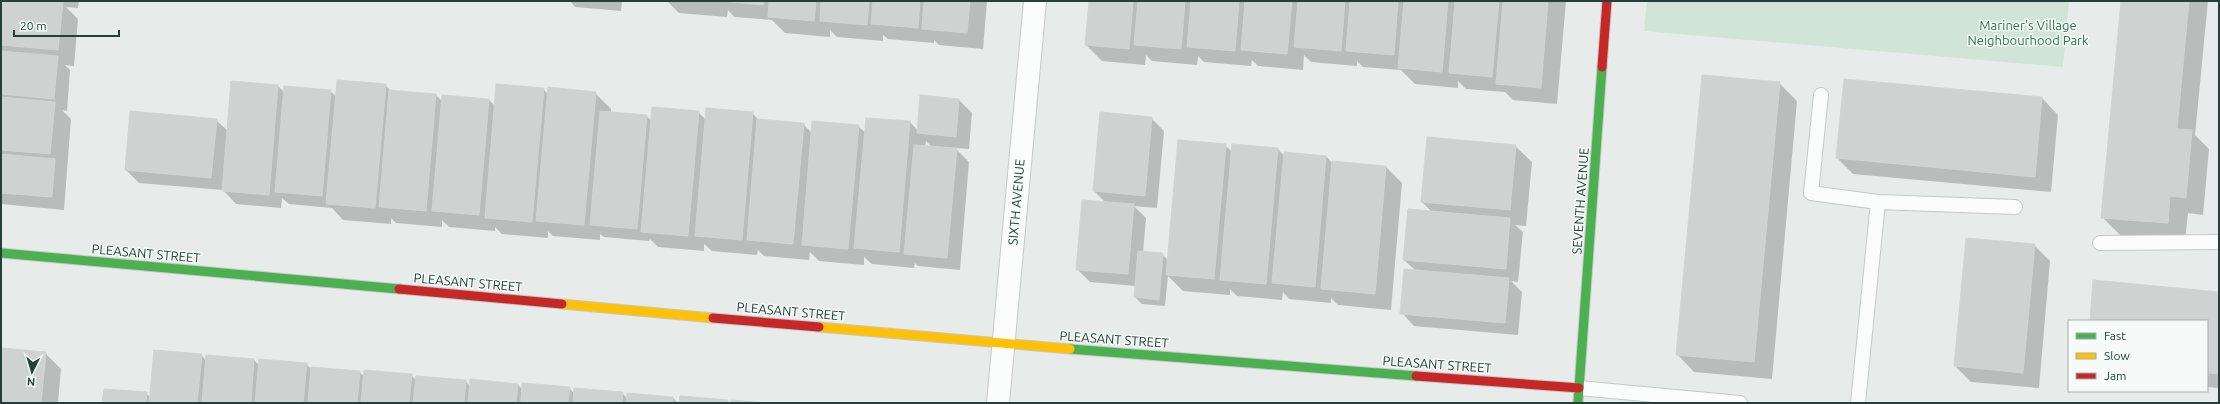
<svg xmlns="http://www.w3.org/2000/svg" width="2220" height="404" viewBox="0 0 2220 404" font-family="Ubuntu,sans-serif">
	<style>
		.green { fill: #d0e4d7 }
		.shadow { fill: #0003; fill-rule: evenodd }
		.building { fill: #ced3d1; stroke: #d0d5d3 }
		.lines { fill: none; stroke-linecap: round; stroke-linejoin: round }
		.lane-casing { stroke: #c4c9c7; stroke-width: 16 }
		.street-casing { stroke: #c4c9c7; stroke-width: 24 }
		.fast-casing { stroke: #c2c9c7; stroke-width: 11 }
		.slow-casing { stroke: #c2c9c7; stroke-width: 11 }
		.jam-casing { stroke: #c2c9c7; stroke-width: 11 }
		.lane { stroke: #fbfcfc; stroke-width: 14 }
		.street { stroke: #fbfcfc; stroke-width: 22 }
		.fast { stroke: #4caf50; stroke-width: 9 }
		.slow { stroke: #ffc107; stroke-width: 9 }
		.jam { stroke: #c62828; stroke-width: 9 }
		.labels { text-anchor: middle; stroke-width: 3; stroke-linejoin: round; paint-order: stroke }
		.park-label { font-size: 13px; fill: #2e764c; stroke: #f6faf8 }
		.street-label { font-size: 13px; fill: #244039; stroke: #f6faf8 }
	</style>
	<rect width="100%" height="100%" fill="#e7ecea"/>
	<path class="green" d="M1647 1H2069L2063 67 1644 31Z"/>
	<path class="shadow" d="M1 1H79L78 8 66 7 78 19 74 66 65 65 70 70 67 111 62 110 71 119 64 210 1 204Z
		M570 1H622L621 11 575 7Z
		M667 1H987L983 49 939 45 934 40V43L888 39 883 35V41L837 37 830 30V37L785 33 772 20 734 17 728 10 727 17 679 13Z
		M1090 1H1566L1557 104 1513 100 1505 92 1466 89 1458 81V88L1415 84 1401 70 1363 67 1357 61V66L1311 62 1304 55 1303 70 1258 66 1252 60 1251 66 1204 62 1198 56 1197 65 1152 61 1146 55 1145 65 1102 61 1086 45Z
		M2122 1H2208L2195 135 2209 149 2203 215 2188 213 2185 241 2120 235 2102 217Z
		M232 82 278 86 285 93 330 91 337 97 385 85 391 91 436 95 443 102 489 100 495 106 543 89 548 94 595 93 611 109V113L646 116 652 121 698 112 706 120 752 113 759 120 803 124 812 133 858 126 866 133 910 122 918 131 921 97 959 100 972 113 969 149 955 148 969 162 960 270 918 266 915 263 914 268 872 264 864 257V265L819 261 810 252 809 260 764 256 758 250 757 255 712 251 704 244V251L658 247 650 239 649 241 604 237 600 234V240L553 236 548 231V238L502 234 495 227V231L449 227 442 220V227L396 223 391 218V224L343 220 332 208 289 204 282 198 281 208 236 204 223 190 139 183 126 170 216 120 228 131ZM926 141 932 147H925Z
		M1779 83 1797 101 1772 379 1694 372 1677 354Z
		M2042 98 2058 115 2051 192 1853 174 1837 158Z
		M1151 118 1164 131 1157 208 1134 206 1146 218 1143 253 1162 254 1168 260 1225 145 1232 152 1278 149 1284 156H1326L1333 164 1386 167 1402 183 1391 310 1338 305 1331 298V303L1289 299 1283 292 1282 300 1237 296 1230 289V295L1183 291 1168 276 1165 306 1142 304 1135 297 1136 286 1090 282 1077 269 1106 203 1094 191Z
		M1515 146 1532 162 1526 226 1515 225 1523 232 1518 282 1511 281 1522 292 1518 335 1414 326 1402 313 1415 270 1404 260 1433 213 1422 202Z
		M2034 245 2050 261 2039 388 1971 382 1955 366Z
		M2219 293V388L2207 387V321H2091Z
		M1 349 45 353 61 369 58 403H1Z
		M201 355 207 361V356L254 360 259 365 306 364 312 370 359 372 365 377 411 375 416 380 465 381 470 386 517 384 523 390 569 388 575 394 622 393 627 398H673L678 403H103L146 393 151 398Z"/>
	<path class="building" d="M1 1 63 2 58 50 1 45Z
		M720 1H764L763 5Z
		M769 1H816L814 21 768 17Z
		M821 1H869L867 25 820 21Z
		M873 1H920L918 28 871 24Z
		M924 1H970L967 33 922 29Z
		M1089 1H1133L1129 49 1085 45Z
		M1138 1H1185L1181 49 1134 45Z
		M1191 1H1239L1235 51 1187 47Z
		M1245 1H1292L1287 54 1241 50Z
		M1298 1H1345L1341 51 1294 47Z
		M1350 1H1398L1394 55 1346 51Z
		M1404 1H1448L1442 72 1398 68Z
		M1455 1H1499L1492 77 1449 73Z
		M1503 1H1548L1541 88 1496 84Z
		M2121 1H2189L2177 129 2192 130 2186 198 2170 196 2168 223 2101 218Z
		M1 51 58 56 54 99 1 94Z
		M1702 75 1780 82 1754 362 1676 355Z
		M1844 79 2042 97 2035 177 1836 158Z
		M337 80 386 84 375 208 326 204Z
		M231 81 278 85 269 195 222 191Z
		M496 84 544 88 532 222 485 218Z
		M284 86 331 90 322 196 275 192Z
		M548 87 596 92 584 225 536 221Z
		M389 90 436 94 426 211 379 207Z
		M442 95 489 99 479 215 432 211Z
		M920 95 959 99 956 137 917 133Z
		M1 97 55 102 50 154 1 150Z
		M652 107 699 111 688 236 641 232Z
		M706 108 753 112 742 240 695 236Z
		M130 111 217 119 211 178 125 170Z
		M600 111 647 115 637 229 590 225Z
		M1100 112 1152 117 1145 196 1093 191Z
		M866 118 910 121 899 252 854 248Z
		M757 119 804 123 793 244 747 240Z
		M812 121 859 125 848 249 802 245Z
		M1427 137 1516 145 1510 210 1421 202Z
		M1178 140 1226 144 1214 279 1166 275Z
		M1232 144 1278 148 1266 284 1220 280Z
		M914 145 957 148 947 258 904 254Z
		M1284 152 1326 156 1315 287 1272 283Z
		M1 154 55 159 52 197 1 193Z
		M1332 161 1386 166 1375 294 1321 289Z
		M1082 200 1134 204 1128 274 1076 270Z
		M1408 209 1510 218 1506 269 1403 260Z
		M1966 238 2035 244 2023 373 1954 366Z
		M1138 251 1163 253 1159 300 1134 297Z
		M1404 269 1509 278 1505 323 1400 314Z
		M2093 280 2219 292V374L2207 373V321H2090Z
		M1 348 46 352 41 403H1Z
		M154 350 202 354 197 403H149Z
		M206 355 254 359 251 403H202Z
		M259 359 307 363 303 403H255Z
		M311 367 360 371 357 403H308Z
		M364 370 412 374 409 403H361Z
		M416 376 466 380 464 403H413Z
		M470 379 518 384 516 403H468Z
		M522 383 570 387 568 403H521Z
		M574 388 623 392 622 403H573Z
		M104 389 147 392 146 403H102Z
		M627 393 673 397V403H626Z
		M680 396 728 400 727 403H679Z
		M731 400 767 403H731Z"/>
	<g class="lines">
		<g class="lane-casing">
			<path id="lane" d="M1821 95 1811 193 1878 202 2015 207
				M2100 243 2219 242
				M1579 388 1740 403
				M1858 403 1878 202"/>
		</g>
		<g class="street-casing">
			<path id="street" d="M998 403 1035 1"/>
		</g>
		<g class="fast-casing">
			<path id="fast" d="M1 253 399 289
				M1070 349 1416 376
				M1578 402 1602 67"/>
		</g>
		<g class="slow-casing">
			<path id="slow" d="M562 304 713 318
				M819 327 1070 349"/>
		</g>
		<g class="jam-casing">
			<path id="jam" d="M1602 67 1607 1
				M399 289 562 304
				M713 318 819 327
				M1416 376 1579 388"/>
		</g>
		<use href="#lane" class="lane"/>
		<use href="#street" class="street"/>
		<use href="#fast" class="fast"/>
		<use href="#slow" class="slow"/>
		<use href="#jam" class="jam"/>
	</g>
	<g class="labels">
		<g class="park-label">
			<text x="2028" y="30">Mariner's Village<tspan x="2028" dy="15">Neighbourhood Park</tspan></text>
		</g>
		<g class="street-label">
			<text transform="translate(1580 201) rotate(-86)" y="5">SEVENTH AVENUE</text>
			<text transform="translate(1016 202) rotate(-85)" y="5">SIXTH AVENUE</text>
			<text transform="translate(146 253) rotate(5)" y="5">PLEASANT STREET</text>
			<text transform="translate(468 282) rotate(5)" y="5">PLEASANT STREET</text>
			<text transform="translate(791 311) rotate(5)" y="5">PLEASANT STREET</text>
			<text transform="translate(1114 339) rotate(4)" y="5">PLEASANT STREET</text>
			<text transform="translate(1437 364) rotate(4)" y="5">PLEASANT STREET</text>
		</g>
	</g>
	<rect width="2220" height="404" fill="none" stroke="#244039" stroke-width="4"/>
	<rect x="2068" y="320" width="140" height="72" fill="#f6faf8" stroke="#a2b0ac"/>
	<rect x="2076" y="333" width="20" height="6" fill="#4caf50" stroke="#a2b0ac"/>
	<text x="2104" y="340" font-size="12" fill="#244039">Fast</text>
	<rect x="2076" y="353" width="20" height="6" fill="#ffc107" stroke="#a2b0ac"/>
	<text x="2104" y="360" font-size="12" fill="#244039">Slow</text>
	<rect x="2076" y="373" width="20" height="6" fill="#c62828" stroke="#a2b0ac"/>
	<text x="2104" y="380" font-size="12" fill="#244039">Jam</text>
	<g transform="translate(32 372) rotate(185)" stroke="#f6faf8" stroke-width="3" paint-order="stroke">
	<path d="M0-3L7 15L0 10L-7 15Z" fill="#244039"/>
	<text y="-6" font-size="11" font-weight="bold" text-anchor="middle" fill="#244039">N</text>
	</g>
	<path d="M14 30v6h105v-6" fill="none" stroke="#244039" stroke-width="2"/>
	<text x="20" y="30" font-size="12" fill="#244039" stroke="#f6faf8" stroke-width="3" paint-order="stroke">20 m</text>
</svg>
